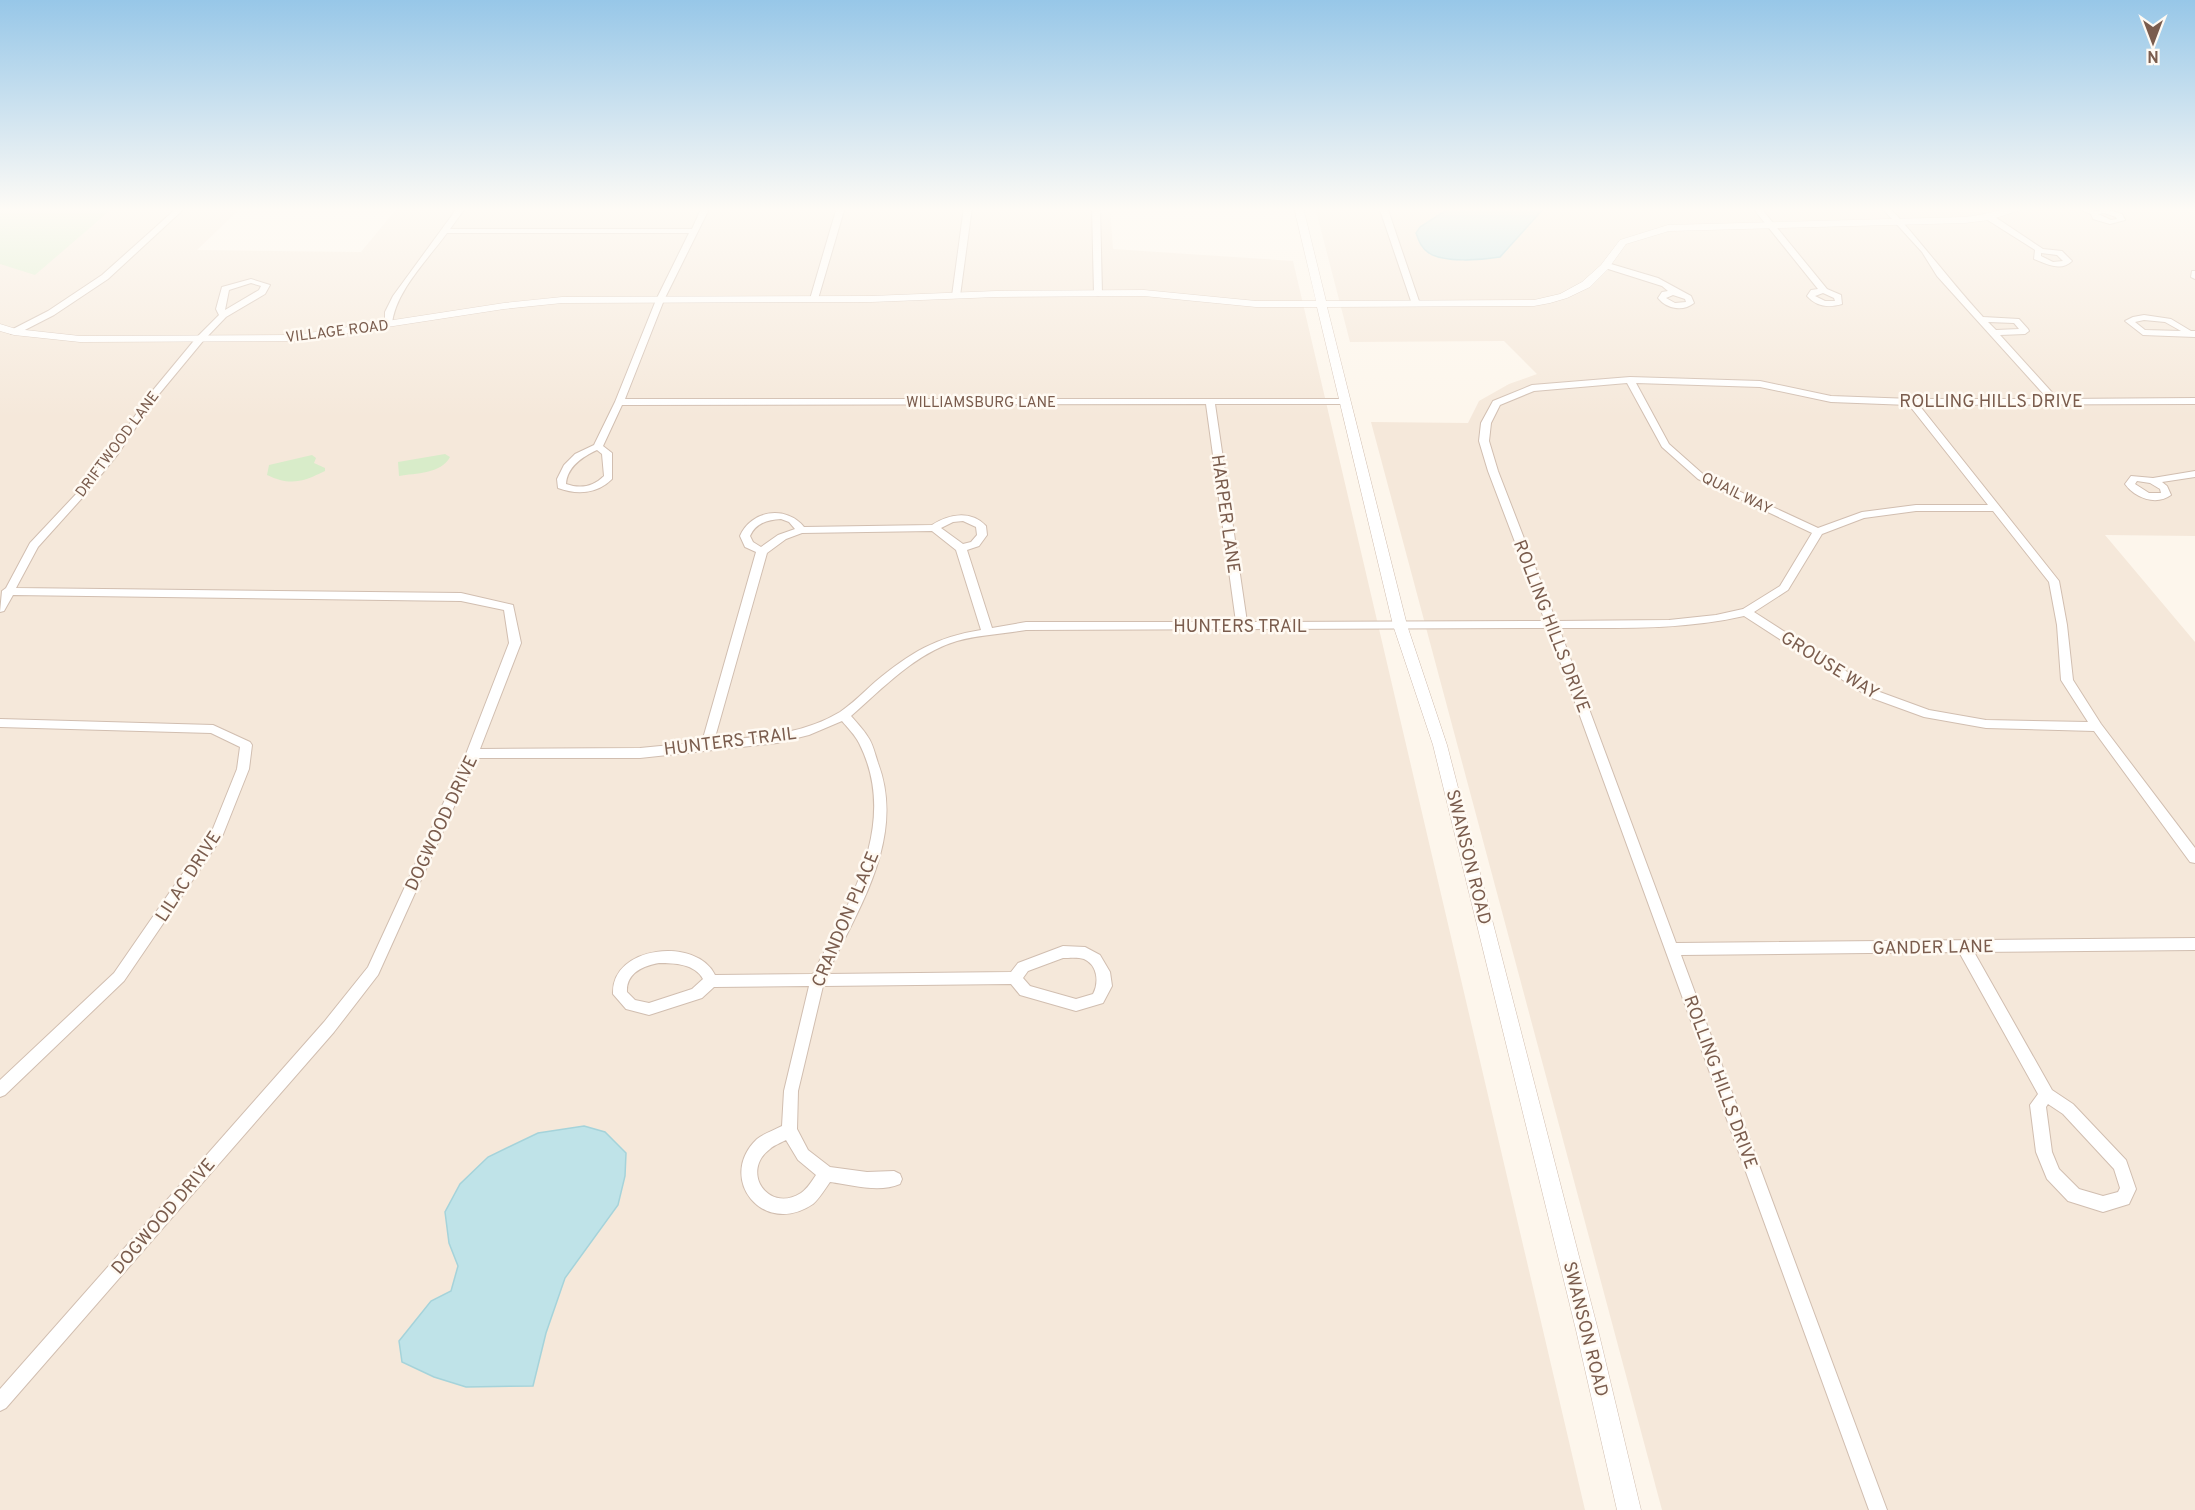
<svg xmlns="http://www.w3.org/2000/svg" width="2195" height="1510" viewBox="0 0 2195 1510" font-family="Overpass,sans-serif">
	<style>
		.residential { fill: #f5e8da }
		.green { fill: #d8ecc9 }
		.water { fill: #bfe3e8; stroke: #a5d3da; stroke-width: 1.5 }
		.lines { fill: none; stroke-linecap: round; stroke-linejoin: round }
		.minor-casing { stroke: #d1beb0; stroke-width: 2 }
		.tertiary-casing { stroke: #d1beb0; stroke-width: 1 }
		.minor { fill: #fff; fill-rule: evenodd }
		.tertiary { fill: #fff; fill-rule: evenodd }
		.labels { text-anchor: middle; stroke-width: 5; stroke-linejoin: round; paint-order: stroke }
		.far-street-label { font-size: 15px; fill: #7a5c4d; stroke: #fffaf3 }
		.street-label { font-size: 18px; fill: #7a5c4d; stroke: #fffaf3 }
	</style>
	<rect width="100%" height="100%" fill="#fdf6ec"/>
	<path class="residential" d="M0 207H242L197 250 361 252 398 207H1110L1113 249 1293 261 1585 1510H0Z
		M1315 207H2195V536L2105 535 2195 642V1510H1662L1371 422 1468 423 1479 401 1509 384 1537 374 1504 341 1350 342Z"/>
	<path class="green" d="M0 207H114L35 275 0 264Z
		M445 454 450 457C441 474 416 473 399 476L398 462Z
		M312 455 316 458 314 463 325 468V471C303 482 290 486 267 475L269 465Z"/>
	<path class="water" d="M1451 207H1545L1500 257C1482 260 1444 263 1429 253 1421 248 1419 241 1416 233L1420 227Z
		M584 1126 605 1132 626 1153 625 1176 618 1205 565 1278 546 1333 533 1386 466 1387 434 1377 402 1362 399 1341 431 1301 451 1291 458 1266 449 1243 445 1212 460 1184 488 1157 538 1133Z"/>
	<g class="lines">
		<g class="minor-casing">
			<path id="minor" d="M178 207H186L108 279 54 315 17 334H11V330L48 311 102 275Z
				M458 207H466L450 229H692L702 207H710L664 300 625 399H1347V403L1344 404H1215L1247 622 1545 621 1488 471 1479 441 1481 423 1493 401 1532 385 1630 377 1760 381 1831 396 1912 399H2048L1937 276 1922 252 1881 207H1889C1922 243 1950 281 1983 317L2019 319 2028 329 2029 331 2025 334 2000 335 2058 399 2195 398V404L1919 405 2059 581 2067 625 2073 680 2101 724 2195 848V863L2190 862 2094 731 1986 728 1924 717 1869 697 1744 616C1683 630 1621 628 1559 628L1676 943 2195 938V950L1974 952 2052 1090 2073 1104 2126 1160 2136 1189 2129 1204 2103 1212 2068 1201 2047 1179 2036 1152 2030 1105 2038 1094 1959 952 1681 955 1887 1510H1869L1548 628 1026 630C1004 634 979 635 957 641 916 653 883 688 851 716 857 723 863 729 868 737 873 744 875 754 878 763 906 837 859 908 827 974L1011 972 1018 963 1063 946 1085 947 1100 955 1110 972 1112 986 1103 1003 1076 1011 1020 995 1011 984 823 986 798 1091 797 1129 808 1150 830 1167 867 1172 894 1171 900 1174 902 1179 900 1184C879 1193 852 1185 830 1182 825 1189 819 1199 813 1204 763 1238 716 1178 757 1139 763 1134 774 1130 782 1126L784 1091 809 986 714 987 702 998 649 1015 626 1009 613 994C611 945 697 937 715 975L813 974C849 902 900 824 859 743 855 735 848 728 842 721L809 735 777 743 640 758H476L378 975 334 1032 6 1408 0 1411V1389L324 1022 368 967 466 754 509 643 504 610 461 601 13 595 4 611 0 612 2 591 6 588 30 543 77 493 112 450 149 395 197 337 219 315 216 309 222 287 251 279 270 285 265 294 226 317 203 341 155 399 118 454 83 497 38 547 16 588 461 593 513 605 521 643 480 749 640 748 702 742 756 552 745 547 740 536C751 510 786 505 804 527L932 525C949 514 971 510 986 526L987 535 979 546 967 550 992 628 1026 622H1236L1206 404 622 405 603 446 612 453V479C597 494 577 495 558 488L557 479 564 465 575 454 594 445 615 402 656 300 689 233H447C428 259 394 293 392 325L385 327V312L393 296ZM251 283 261 286 259 290 225 310 229 290ZM1988 322 2014 323 2019 329 1996 330ZM1627 383 1662 447 1698 479 1812 533 1780 586 1743 609 1716 615 1669 620 1556 621 1498 471 1489 441 1491 423 1500 405 1534 391ZM1636 383 1760 387 1831 402 1909 405 1988 505H1916L1862 512 1818 528 1704 475 1669 444ZM597 450 602 454 604 476C593 487 580 489 566 484 567 467 582 457 597 450ZM1916 511H1993L2049 582 2057 625 2061 680 2088 722 1986 720 1929 710 1877 691 1754 612 1788 590 1822 534 1864 518ZM781 519 789 522 795 529 778 535 761 547 753 542 750 536C756 523 767 520 781 519ZM963 521 976 527 977 535 971 542 963 544 941 528 953 522ZM932 531 956 550 981 630C936 637 910 653 875 682 864 692 852 704 840 712 802 735 757 737 714 741L767 553 786 539 802 533ZM1063 958C1069 958 1078 957 1084 959 1098 965 1099 983 1093 994L1076 999 1030 986 1023 978 1028 971ZM659 963C675 963 695 964 703 979L692 989 649 1003 635 1000 627 992C626 973 643 966 659 963ZM2048 1104 2063 1114 2114 1169 2120 1188 2118 1192 2103 1196 2079 1189 2059 1169 2052 1152 2046 1107ZM786 1140 798 1160 816 1175C812 1181 807 1189 801 1193 768 1214 740 1171 770 1149 774 1145 781 1143 786 1140Z
				M837 207H845L818 299 811 301 810 299Z
				M964 207H972L960 296 956 298 952 296Z
				M1092 207H1100L1102 294 1098 296 1094 294Z
				M1379 207H1387L1420 304 1419 306 1412 304Z
				M1752 207H1760L1827 289 1841 295 1842 304C1829 308 1817 307 1807 296L1811 290 1818 289ZM1823 293 1834 298 1835 301H1825L1815 296Z
				M2074 207H2084L2095 211 2105 209 2122 214 2125 220 2110 224 2093 219 2091 214ZM2104 213 2116 217 2117 219 2111 220 2098 214Z
				M1986 215H1992L2043 249 2062 251 2072 261C2061 272 2047 264 2034 259L2035 250 1986 219ZM2041 253 2057 255 2063 261 2053 262 2041 256Z
				M1605 264H1611L1658 278 1691 296 1694 303C1683 312 1667 309 1658 298L1662 292 1668 291 1662 286 1605 268ZM1673 295 1685 299 1686 302 1675 303 1666 298Z
				M2192 271H2195V279L2191 277Z
				M2144 315 2171 319 2191 331H2195V337L2143 335 2125 321 2133 317ZM2144 320 2165 322 2181 331 2145 330 2135 322Z
				M2195 471V477L2162 482 2167 486 2171 495C2156 506 2135 498 2125 484L2131 476 2153 478ZM2137 481 2150 483 2160 489 2161 493H2149L2135 484Z
				M0 719 213 725 250 742 252 745 249 769 222 837 124 981 5 1095 0 1097V1080L114 973 212 831 237 769 240 747 211 733 0 727Z"/>
		</g>
		<g class="tertiary-casing">
			<path id="tertiary" d="M1294 207H1303L1326 301 1534 300 1560 294 1582 282 1601 265 1620 240 1668 225 1965 217C1987 215 2008 206 2030 207L1989 220 1965 223 1669 231 1626 244 1608 269 1590 287 1567 298 1550 303 1534 306 1327 307 1407 625 1447 745 1598 1330 1641 1510H1617L1576 1330 1433 745 1393 625 1317 307H1256L1144 296 996 297 871 302 562 303 504 309 296 341 80 342 14 335 0 331V324L16 329 80 336 296 335 504 303 562 297 871 296 996 291 1144 290 1256 301H1316Z"/>
		</g>
		<use href="#minor" class="minor"/>
		<use href="#tertiary" class="tertiary"/>
	</g>
	<linearGradient id="sky" x2="0" y2="1"><stop stop-color="#97c7e8"/><stop offset="0.5" stop-color="#fefbf6"/><stop offset="1" stop-color="#fefbf6" stop-opacity="0"/></linearGradient>
	<rect width="2195" height="418" fill="url(#sky)"/>
	<g class="labels">
		<g class="far-street-label">
			<text transform="translate(337 331) rotate(-7)" y="5">VILLAGE ROAD</text>
			<text x="981" y="407">WILLIAMSBURG LANE</text>
			<text transform="translate(117 444) rotate(-53)" y="5">DRIFTWOOD LANE</text>
			<text transform="translate(1737 493) rotate(26)" y="5">QUAIL WAY</text>
		</g>
		<g class="street-label">
			<text x="1991" y="407">ROLLING HILLS DRIVE</text>
			<text transform="translate(1226 514) rotate(82)" y="6">HARPER LANE</text>
			<text x="1240" y="632">HUNTERS TRAIL</text>
			<text transform="translate(1552 626) rotate(69)" y="6">ROLLING HILLS DRIVE</text>
			<text transform="translate(1830 665) rotate(32)" y="6">GROUSE WAY</text>
			<text transform="translate(730 741) rotate(-7)" y="6">HUNTERS TRAIL</text>
			<text transform="translate(441 823) rotate(-65)" y="6">DOGWOOD DRIVE</text>
			<text transform="translate(1469 857) rotate(76)" y="6">SWANSON ROAD</text>
			<text transform="translate(188 876) rotate(-57)" y="6">LILAC DRIVE</text>
			<text transform="translate(845 919) rotate(-67)" y="6">CRANDON PLACE</text>
			<text transform="translate(1933 947) rotate(-1)" y="6">GANDER LANE</text>
			<text transform="translate(1721 1082) rotate(70)" y="6">ROLLING HILLS DRIVE</text>
			<text transform="translate(163 1216) rotate(-49)" y="6">DOGWOOD DRIVE</text>
			<text transform="translate(1586 1329) rotate(76)" y="6">SWANSON ROAD</text>
		</g>
	</g>
	<g transform="translate(2153 42) rotate(180)" stroke="#fffaf3" stroke-width="4.5" paint-order="stroke">
	<path d="M0-4.5L10 22L0 15L-10 22Z" fill="#7a5c4d"/>
	<text y="-9" font-size="16" font-weight="bold" text-anchor="middle" fill="#7a5c4d">N</text>
	</g>
</svg>
